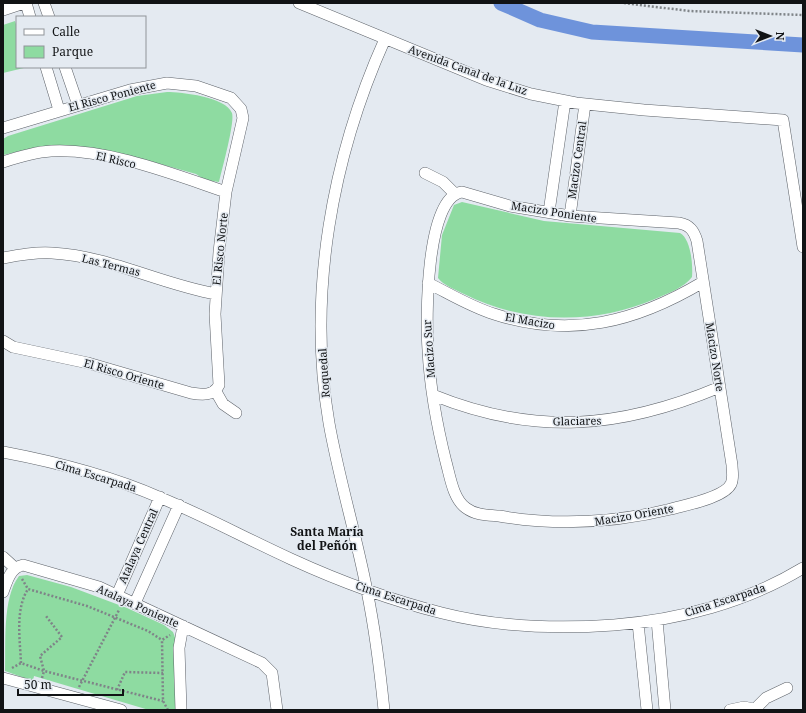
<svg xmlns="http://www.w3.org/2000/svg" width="806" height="713" viewBox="0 0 806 713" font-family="'Noto Serif',serif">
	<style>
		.green { fill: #8edba1 }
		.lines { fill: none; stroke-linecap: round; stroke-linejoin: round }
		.canal { stroke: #6e93db; stroke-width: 15 }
		.street-casing { stroke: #5d6269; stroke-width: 12 }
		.path { stroke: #7f8488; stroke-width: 2.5; stroke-dasharray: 2 2; stroke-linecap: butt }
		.street { stroke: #fff; stroke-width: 11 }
		.labels { text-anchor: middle; stroke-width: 3; stroke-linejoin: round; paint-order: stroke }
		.street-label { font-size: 11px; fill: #111315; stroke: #e4eaf1 }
		.neighbourhood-label { font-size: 12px; font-weight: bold; fill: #111315; stroke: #e4eaf1 }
	</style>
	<rect width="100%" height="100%" fill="#e4eaf1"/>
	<path class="green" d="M15 21 17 27V67H28L3 73V25Z
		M167 92C181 92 226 97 232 113 235 122 222 169 219 182L205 180 196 174 135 157 39 147 3 155V139L8 136 137 96Z
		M462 202 544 221 680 233C691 239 693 265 692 277 685 287 667 294 655 299 594 325 524 324 464 294 456 290 443 285 438 278L442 235 454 205Z
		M27 575 71 587 127 608 164 625 173 632 176 640 178 710H149L34 676 33 681 5 671C6 645 2 598 19 576Z"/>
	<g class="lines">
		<path class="canal" d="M501 3 540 20 592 32 803 45"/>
		<g class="street-casing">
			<path id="street" d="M26 3 30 17
				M44 3 49 17
				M299 3 486 80 531 94 576 103 644 110 783 120 803 247
				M3 10 24 3
				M46 67 59 110
				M65 67 78 105
				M3 128 130 90 167 83 196 86 231 98 241 109 243 118 226 192 219 252 215 314 219 385C214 396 202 395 191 393L88 363 13 347 3 341
				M3 162C18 157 34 152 51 151 107 148 173 174 226 192
				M425 173 443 182 455 194
				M462 192 510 206 570 216 679 223C690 225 694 231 697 241L732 465C732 471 734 478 731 484 724 498 685 505 671 509 614 523 557 526 499 516 488 515 475 515 466 508 453 499 450 476 446 462 437 426 430 388 428 350 426 321 425 197 462 192Z
				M549 212 565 101
				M570 216 585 104
				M3 258C19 255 35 252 52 253 109 256 160 284 216 294
				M428 283C450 294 471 307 494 314 570 339 636 322 703 282
				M215 390 223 404 236 413
				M433 395C534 436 620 429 720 387
				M3 452C56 462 111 476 161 498 205 516 247 539 291 559 339 581 390 600 442 613 497 627 558 629 614 625 679 620 747 602 803 568
				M3 557 15 568
				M3 592C7 581 10 568 23 565L99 587 262 663 272 673 277 710
				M117 595 160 497
				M135 603 179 505
				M657 620 665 710
				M638 623 647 710
				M3 678 121 710
				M755 709 766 698 787 688
				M181 710 179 648 183 626
				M384 710C380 670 375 630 367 591 356 534 339 479 329 423 307 294 332 157 385 39
				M730 710 744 707 758 710"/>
		</g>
		<path class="path" d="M624 3 689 11 803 15
			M22 579 28 589 87 606 148 631 162 640
			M21 663C20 640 15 609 28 589
			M12 668 21 663 44 671 163 701
			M42 678 44 671 40 656 62 637 46 616
			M79 687 119 610
			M117 690 125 672 163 673
			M168 710 163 701 162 640 170 635"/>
		<use href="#street" class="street"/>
	</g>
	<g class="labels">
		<g class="street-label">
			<text transform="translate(468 70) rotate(20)" y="4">Avenida Canal de la Luz</text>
			<text transform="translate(112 96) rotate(-15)" y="4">El Risco Poniente</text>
			<text transform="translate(116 160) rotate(13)" y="4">El Risco</text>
			<text transform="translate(577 160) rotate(-82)" y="4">Macizo Central</text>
			<text transform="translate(554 212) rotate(9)" y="4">Macizo Poniente</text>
			<text transform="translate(220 249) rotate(-84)" y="4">El Risco Norte</text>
			<text transform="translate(111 265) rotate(14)" y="4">Las Termas</text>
			<text transform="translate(530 321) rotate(10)" y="4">El Macizo</text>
			<text transform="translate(429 349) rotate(-94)" y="4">Macizo Sur</text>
			<text transform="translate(715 357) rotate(81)" y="4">Macizo Norte</text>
			<text transform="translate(324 373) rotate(-94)" y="4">Roquedal</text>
			<text transform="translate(124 374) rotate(16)" y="4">El Risco Oriente</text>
			<text transform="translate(577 421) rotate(-1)" y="4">Glaciares</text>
			<text transform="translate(96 476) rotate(17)" y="4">Cima Escarpada</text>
			<text transform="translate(634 515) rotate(-10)" y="4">Macizo Oriente</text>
			<text transform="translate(138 546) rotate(-66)" y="4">Atalaya Central</text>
			<text transform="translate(396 598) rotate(18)" y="4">Cima Escarpada</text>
			<text transform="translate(725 600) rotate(-18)" y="4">Cima Escarpada</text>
			<text transform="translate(138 606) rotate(24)" y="4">Atalaya Poniente</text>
		</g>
		<g class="neighbourhood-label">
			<text x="327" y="536">Santa María<tspan x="327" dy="14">del Peñón</tspan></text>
		</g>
	</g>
	<rect width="806" height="713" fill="none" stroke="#111315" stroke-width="8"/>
	<rect x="16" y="16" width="130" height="52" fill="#e4eaf1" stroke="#909499"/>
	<rect x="24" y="29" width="20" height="6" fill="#ffffff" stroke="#909499"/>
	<text x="52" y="36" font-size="12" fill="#111315">Calle</text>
	<rect x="24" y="46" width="20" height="12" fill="#8edba1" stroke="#909499"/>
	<text x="52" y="56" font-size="12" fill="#111315">Parque</text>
	<g transform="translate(770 36) rotate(90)" stroke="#e4eaf1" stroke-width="3" paint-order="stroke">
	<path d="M0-3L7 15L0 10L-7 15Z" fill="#111315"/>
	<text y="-6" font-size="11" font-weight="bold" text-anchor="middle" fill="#111315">N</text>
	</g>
	<path d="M18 689v6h105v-6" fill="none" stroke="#111315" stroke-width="2"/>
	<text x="24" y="689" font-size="12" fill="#111315" stroke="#e4eaf1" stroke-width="3" paint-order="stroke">50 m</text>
</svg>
